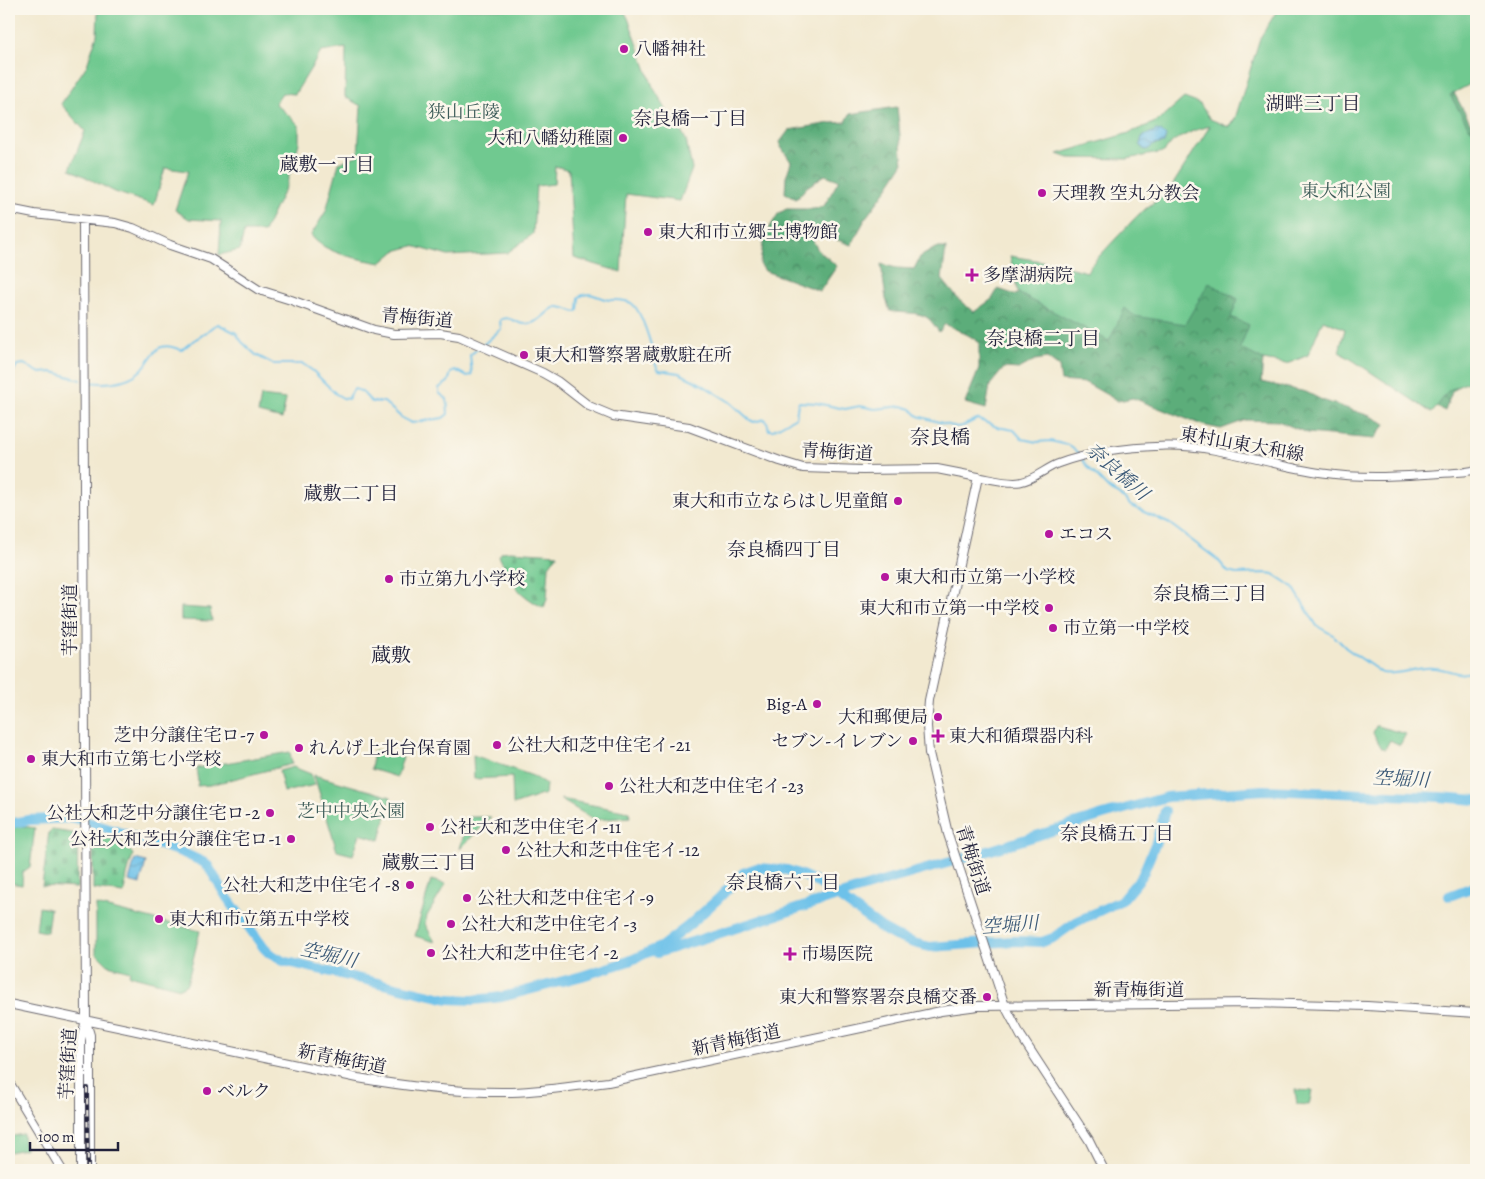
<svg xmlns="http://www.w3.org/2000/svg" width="1485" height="1179" viewBox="0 0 1485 1179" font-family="Alegreya,'Noto Serif JP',serif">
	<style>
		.forest { fill: url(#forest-crowns); stroke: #3e685a }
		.cemetery { fill: url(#cemetery-stones); stroke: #487666 }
		.green { fill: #6fc990; stroke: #487666 }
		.water { fill: url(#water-waves); stroke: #487292 }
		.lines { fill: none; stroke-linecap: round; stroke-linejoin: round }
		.stream { stroke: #6dc1e9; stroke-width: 2 }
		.river { stroke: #6dc1e9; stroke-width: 10 }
		.secondary-casing { stroke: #6b686f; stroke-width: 9 }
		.primary-casing { stroke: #6b686f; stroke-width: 10 }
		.secondary { stroke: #fff; stroke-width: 7 }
		.primary { stroke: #fff; stroke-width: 8 }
		.rail-casing { stroke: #22223b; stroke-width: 4 }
		.rail { stroke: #fbf7ec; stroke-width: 2; stroke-dasharray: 5.5; stroke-linecap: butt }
		.poi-dot { fill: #b5179e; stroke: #fbf7ec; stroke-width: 2 }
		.labels { text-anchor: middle; stroke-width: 5; stroke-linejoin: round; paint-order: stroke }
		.poi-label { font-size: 18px; fill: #22223b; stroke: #fbf7ec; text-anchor: start }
		.park-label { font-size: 18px; fill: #3d5c59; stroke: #fbf7ec }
		.street-label { font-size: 18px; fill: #22223b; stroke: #fbf7ec }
		.neighbourhood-label { font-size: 19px; fill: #22223b; stroke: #fbf7ec }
		.water-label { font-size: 19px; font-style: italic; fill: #3c5a78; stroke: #fbf7ec }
		.quarter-label { font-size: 20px; fill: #22223b; stroke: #fbf7ec }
	</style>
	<defs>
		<pattern id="forest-crowns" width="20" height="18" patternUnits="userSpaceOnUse" patternTransform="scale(1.25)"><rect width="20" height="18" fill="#5bad7a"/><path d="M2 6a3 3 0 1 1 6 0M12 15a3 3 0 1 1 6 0" fill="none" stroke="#4b8c65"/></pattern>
		<pattern id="cemetery-stones" width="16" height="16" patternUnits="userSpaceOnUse" patternTransform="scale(1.25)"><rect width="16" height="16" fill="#6fc990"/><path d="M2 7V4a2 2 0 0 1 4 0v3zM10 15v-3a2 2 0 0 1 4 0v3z" fill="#60ac7d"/></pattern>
		<pattern id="water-waves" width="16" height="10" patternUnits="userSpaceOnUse" patternTransform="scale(1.25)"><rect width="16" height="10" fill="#6dc1e9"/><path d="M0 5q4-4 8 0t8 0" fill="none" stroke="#599cbe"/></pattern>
	</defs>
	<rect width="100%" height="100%" fill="#fbf7ec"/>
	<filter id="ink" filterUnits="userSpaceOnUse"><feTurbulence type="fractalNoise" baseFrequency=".02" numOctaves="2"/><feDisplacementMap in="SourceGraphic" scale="10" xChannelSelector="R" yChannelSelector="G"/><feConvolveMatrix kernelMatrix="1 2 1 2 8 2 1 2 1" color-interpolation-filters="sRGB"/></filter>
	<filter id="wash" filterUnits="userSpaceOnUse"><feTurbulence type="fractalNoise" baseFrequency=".0096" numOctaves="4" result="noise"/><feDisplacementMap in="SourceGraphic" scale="20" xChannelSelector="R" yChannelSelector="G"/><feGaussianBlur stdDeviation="1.12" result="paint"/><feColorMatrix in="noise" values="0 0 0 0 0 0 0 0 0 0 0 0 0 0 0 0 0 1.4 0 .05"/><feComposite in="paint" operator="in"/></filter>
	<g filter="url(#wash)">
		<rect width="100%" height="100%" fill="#f2e9d0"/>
		<path class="forest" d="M1476 9V77L1454 93 1476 133 1468 377 1452 392 1445 411 1425 401 1402 382 1342 354 1345 329 1319 317 1308 355 1291 362 1263 360 1261 382 1306 392 1322 400 1370 416 1386 424 1374 439 1307 433 1278 421 1246 420 1221 429 1202 425 1133 398 1118 401 1086 383 1061 381 1059 367 1047 358 1035 360 1019 369 1004 368 990 385 986 409 965 403 979 369V342L968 335 945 324 939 332C936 328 933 323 929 319 920 311 902 314 890 311L886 299 881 264 897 268 914 269 920 257 935 248H946L942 279 959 300 974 312 992 299 998 289 1016 295 1025 283 1085 275 1137 216 1171 188 1204 144 1225 131 1243 108Z
			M897 107 903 164 882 196 867 216 851 245 816 232 813 241 818 250 837 266 820 291 765 271 760 264 764 237 778 214 786 209H814L824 206 839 180 825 175 807 187 796 199 785 193 786 177 791 162 781 147 780 142 789 130 831 123 846 122 850 114Z"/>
		<path class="cemetery" d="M510 551 558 554 549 566 547 598 544 608C516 593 512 584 499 556L502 552Z
			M52 830 78 834 77 888 42 886 49 832Z
			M93 835 118 840 133 854 127 875 124 893 93 889Z
			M39 907 50 909 47 932 36 930Z"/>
		<path class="green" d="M98 9H192L214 10 224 9H623L628 18 653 87 670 116 680 128 686 140 692 169 680 201 626 194 621 272 574 258 569 170 555 166 554 184 536 186 533 234 507 253 448 256 413 246 395 251 381 263C360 259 324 254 311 235L326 211 339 163 358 155 361 106 345 97 346 48 321 52 295 94 282 93 275 103 299 125V143L286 186 264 232H244L240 250 219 255 221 221 189 219 175 210 188 171 165 168 154 205 115 192 70 169 85 131 61 104 87 65 97 35Z
			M1278 9H1476V81L1450 95 1470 129 1476 133V379L1449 390 1432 413 1354 361 1339 352 1345 329 1323 320 1308 355 1287 364 1263 360 1240 348 1249 325 1231 317 1238 299 1209 283 1185 324 1134 316 1125 308 1109 341 1018 293 1010 256 1053 263 1087 272 1090 266 1137 216 1168 192 1210 126 1193 131 1173 141 1164 152 1127 159 1069 158 1058 154 1129 133 1158 121 1184 98 1200 104 1210 119 1229 127 1234 122 1260 38Z
			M261 396 286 399 282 419 258 413Z
			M181 607 210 609 212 621 181 620Z
			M1376 726H1377L1406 734 1400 745 1390 740 1385 749 1381 747 1373 733Z
			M374 751 403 757 397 777 371 769Z
			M290 752 292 764 210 785 197 786 198 782 196 768Z
			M473 755 533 776 546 784 545 794 513 805 512 777 474 779Z
			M293 767 311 774 315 785 284 792 279 771Z
			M314 775 391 797 380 840 360 834 353 855 337 851Z
			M561 799 629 812 630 817 595 820 561 800Z
			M471 817H491L460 849 468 818Z
			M21 826 35 828 30 867 23 872 22 885 9 883V829Z
			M431 880 446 884 427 916 425 924 435 942 415 936Z
			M96 905 200 931 187 984 180 988 129 975 130 971 108 965 96 953Z
			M1295 1090 1312 1091 1309 1105 1297 1104Z
			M23 1134 25 1149 9 1152V1137Z"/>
		<path class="water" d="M1157 130 1162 132 1166 136 1164 143 1154 145 1147 150 1143 149 1140 144 1142 137Z
			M135 859 146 862 140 884 129 881Z"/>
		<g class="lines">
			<path class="stream" d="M484 344 501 329 500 320C509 314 517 325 526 324 541 324 549 307 557 307 563 306 570 311 576 312L578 310 579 297C587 291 596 296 605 299 613 301 623 299 631 303 640 308 648 335 651 345 654 353 653 363 659 370L679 373 701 384 730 402 750 420 754 422 765 419 767 422 769 430H773L796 417 798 403 800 402 816 403 845 409 860 406 875 409 902 406 911 409 918 416 956 427 963 426 977 419 997 427 1014 430 1022 439 1037 442 1050 441 1068 445 1080 454
				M9 380 17 365 24 364 40 373 53 372 81 380
				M86 381C101 385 126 383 139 372 147 366 151 354 159 348 167 344 175 348 182 350 189 343 196 339 204 334 209 330 212 326 218 324L236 333 242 342 256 355 273 364H303L313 371 336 394 343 398 348 399 354 389C365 391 364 396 372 402H384L402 418 412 423 443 418 448 414 447 399 439 393V388L448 382 451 373 455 370 466 376 472 375 470 355 480 347
				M1082 458 1086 465 1109 489 1119 494 1131 506 1170 524 1218 560 1228 572 1236 574 1267 573 1273 574 1293 587 1317 626 1333 635 1346 648 1382 673C1399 676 1416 666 1434 668 1452 669 1459 679 1476 669"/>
			<path class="river" d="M9 824 29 820 75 818 181 852 203 862 208 866 226 896 264 948 269 953 283 961 448 999 473 1000 502 997 582 976 629 961 662 946 688 926 718 899 743 873 757 868 787 870 804 876 820 884 884 930 895 936 914 943 930 947 1015 941 1042 942 1053 938 1076 922 1122 900 1142 876 1156 842 1165 811
				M1449 896 1476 886
				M657 953 888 880 975 855 1103 815 1167 797 1264 790 1439 797 1476 800"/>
		</g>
	</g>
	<g filter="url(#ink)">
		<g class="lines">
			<g class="secondary-casing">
				<path id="secondary" d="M978 477C990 479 1008 484 1020 482 1033 480 1045 469 1057 464 1091 451 1129 447 1166 446 1219 445 1270 466 1323 473 1369 480 1417 475 1463 472L1476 470"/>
			</g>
			<g class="primary-casing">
				<path id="primary" d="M9 209 34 214 115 223 133 228 170 245 211 259 259 290 291 300 374 330 394 334 440 333 459 336 543 373 557 381 589 406 613 416 689 427 780 461 803 468 862 470 937 469 978 477 929 701 927 726 929 753 948 834 1005 1006 1021 1036 1089 1140 1104 1170
					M9 1004 358 1078C409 1087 460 1093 512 1092 544 1091 576 1086 608 1082L941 1011 978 1006 1253 1003 1367 1006 1476 1013
					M86 1022 90 1035V1170
					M9 1082 62 1170
					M81 1170V1040L86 1020 83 220"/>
			</g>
			<use href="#secondary" class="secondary"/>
			<use href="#primary" class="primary"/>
			<g class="rail-casing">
				<path id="rail" d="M87 1088 88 1170"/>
			</g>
			<use href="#rail" class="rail"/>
		</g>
	</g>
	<g class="poi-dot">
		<circle cx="624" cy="49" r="5"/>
		<circle cx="623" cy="138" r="5"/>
		<circle cx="1042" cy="193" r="5"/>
		<circle cx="648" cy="232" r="5"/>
		<path d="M969.5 267.5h5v5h5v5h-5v5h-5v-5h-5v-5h5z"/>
		<circle cx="524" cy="355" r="5"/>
		<circle cx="898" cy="501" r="5"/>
		<circle cx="1049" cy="534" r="5"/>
		<circle cx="885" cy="577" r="5"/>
		<circle cx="389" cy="579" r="5"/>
		<circle cx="1049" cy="608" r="5"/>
		<circle cx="1053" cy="628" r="5"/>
		<circle cx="817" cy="704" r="5"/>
		<circle cx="938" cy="717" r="5"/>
		<circle cx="264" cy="735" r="5"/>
		<path d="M935.5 728.5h5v5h5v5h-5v5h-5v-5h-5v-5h5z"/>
		<circle cx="913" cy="741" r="5"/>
		<circle cx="497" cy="745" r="5"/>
		<circle cx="299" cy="748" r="5"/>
		<circle cx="31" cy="759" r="5"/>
		<circle cx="609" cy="786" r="5"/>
		<circle cx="270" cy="813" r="5"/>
		<circle cx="430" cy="827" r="5"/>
		<circle cx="291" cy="839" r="5"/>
		<circle cx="506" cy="850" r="5"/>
		<circle cx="410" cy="885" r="5"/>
		<circle cx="467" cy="898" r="5"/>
		<circle cx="159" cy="919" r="5"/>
		<circle cx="451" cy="924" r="5"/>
		<circle cx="431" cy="953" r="5"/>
		<path d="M787.5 946.5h5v5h5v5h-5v5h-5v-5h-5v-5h5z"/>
		<circle cx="987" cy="997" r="5"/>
		<circle cx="207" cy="1091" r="5"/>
	</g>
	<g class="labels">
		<g class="poi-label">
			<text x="634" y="55">八幡神社</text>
			<text x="613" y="144" text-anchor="end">大和八幡幼稚園</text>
			<text x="1052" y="199">天理教 空丸分教会</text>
			<text x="658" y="238">東大和市立郷土博物館</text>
			<text x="983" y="281">多摩湖病院</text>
			<text x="534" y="361">東大和警察署蔵敷駐在所</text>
			<text x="888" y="507" text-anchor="end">東大和市立ならはし児童館</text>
			<text x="1059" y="540">エコス</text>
			<text x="895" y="583">東大和市立第一小学校</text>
			<text x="399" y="585">市立第九小学校</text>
			<text x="1039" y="614" text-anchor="end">東大和市立第一中学校</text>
			<text x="1063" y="634">市立第一中学校</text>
			<text x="807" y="710" text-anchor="end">Big-A</text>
			<text x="928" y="723" text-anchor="end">大和郵便局</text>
			<text x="254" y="741" text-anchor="end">芝中分譲住宅ロ-7</text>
			<text x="949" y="742">東大和循環器内科</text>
			<text x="903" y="747" text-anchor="end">セブン-イレブン</text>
			<text x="507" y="751">公社大和芝中住宅イ-21</text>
			<text x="309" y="754">れんげ上北台保育園</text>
			<text x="41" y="765">東大和市立第七小学校</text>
			<text x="619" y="792">公社大和芝中住宅イ-23</text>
			<text x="260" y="819" text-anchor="end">公社大和芝中分譲住宅ロ-2</text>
			<text x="440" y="833">公社大和芝中住宅イ-11</text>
			<text x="281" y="845" text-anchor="end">公社大和芝中分譲住宅ロ-1</text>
			<text x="516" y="856">公社大和芝中住宅イ-12</text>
			<text x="400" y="891" text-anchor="end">公社大和芝中住宅イ-8</text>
			<text x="477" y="904">公社大和芝中住宅イ-9</text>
			<text x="169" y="925">東大和市立第五中学校</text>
			<text x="461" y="930">公社大和芝中住宅イ-3</text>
			<text x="441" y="959">公社大和芝中住宅イ-2</text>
			<text x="801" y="960">市場医院</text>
			<text x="977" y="1003" text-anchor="end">東大和警察署奈良橋交番</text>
			<text x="217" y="1097">ベルク</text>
		</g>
		<g class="park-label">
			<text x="464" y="118">狭山丘陵</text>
			<text x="1346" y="197">東大和公園</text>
			<text x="351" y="817">芝中中央公園</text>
		</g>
		<g class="street-label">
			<text transform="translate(417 318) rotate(5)" y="6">青梅街道</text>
			<text transform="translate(1242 444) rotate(10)" y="6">東村山東大和線</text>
			<text transform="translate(837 452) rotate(3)" y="6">青梅街道</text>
			<text transform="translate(70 620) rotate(-90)" y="6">芋窪街道</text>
			<text transform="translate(973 860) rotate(72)" y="6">青梅街道</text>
			<text x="1139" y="996">新青梅街道</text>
			<text transform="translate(736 1040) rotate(-12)" y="6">新青梅街道</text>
			<text transform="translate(342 1059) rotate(11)" y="6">新青梅街道</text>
			<text transform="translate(68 1064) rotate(-87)" y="6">芋窪街道</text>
		</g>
		<g class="neighbourhood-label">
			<text x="1313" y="110">湖畔三丁目</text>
			<text x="690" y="125">奈良橋一丁目</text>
			<text x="327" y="171">蔵敷一丁目</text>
			<text x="1043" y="345">奈良橋二丁目</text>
			<text x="351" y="500">蔵敷二丁目</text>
			<text x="784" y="556">奈良橋四丁目</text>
			<text x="1210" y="600">奈良橋三丁目</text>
			<text x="1117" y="840">奈良橋五丁目</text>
			<text x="429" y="869">蔵敷三丁目</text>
			<text x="783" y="889">奈良橋六丁目</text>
		</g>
		<g class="water-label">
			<text transform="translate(1118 471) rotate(41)" y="7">奈良橋川</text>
			<text transform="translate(1401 778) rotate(3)" y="7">空堀川</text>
			<text transform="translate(1010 924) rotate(-4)" y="7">空堀川</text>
			<text transform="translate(329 954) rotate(13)" y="7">空堀川</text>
		</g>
		<g class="quarter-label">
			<text x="940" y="444">奈良橋</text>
			<text x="391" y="662">蔵敷</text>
		</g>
	</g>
	<rect width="1485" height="1179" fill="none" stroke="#fbf7ec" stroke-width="30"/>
	<path d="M30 1142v8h88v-8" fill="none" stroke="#22223b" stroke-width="2.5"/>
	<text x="38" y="1142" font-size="15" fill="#22223b" stroke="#fbf7ec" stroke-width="4" paint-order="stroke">100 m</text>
</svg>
